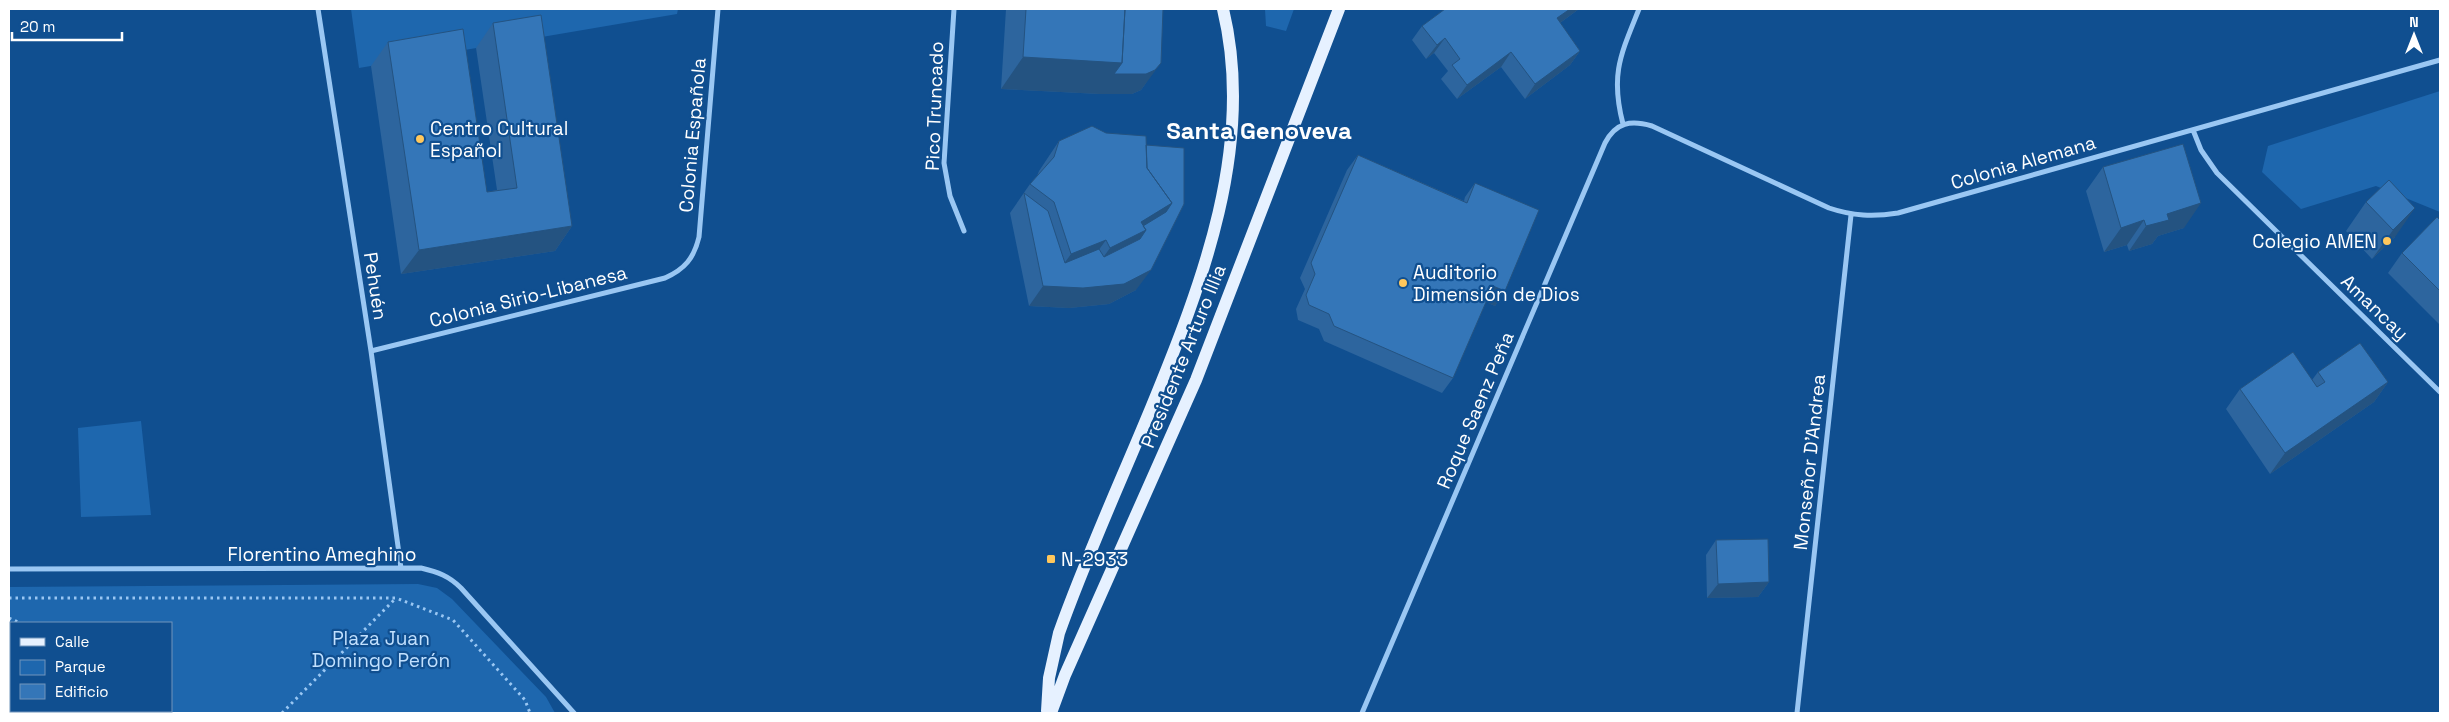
<svg xmlns="http://www.w3.org/2000/svg" width="2449" height="722" viewBox="0 0 2449 722" font-family="'Space Grotesk',sans-serif">
	<style>
		.green { fill: #1e67ae; fill-rule: evenodd }
		.lines { fill: none; stroke-linecap: round; stroke-linejoin: round }
		.path { stroke: #9ac7f3; stroke-width: 3; stroke-dasharray: 2.5 4; stroke-linecap: butt }
		.street { stroke: #9ac7f3; stroke-width: 5 }
		.primary { stroke: #e6f1ff; stroke-width: 12 }
		.wall { fill: #2d659e }
		.shaded-wall { fill: #245381 }
		.building { fill: #3476b8; stroke: #245381 }
		.poi-dot { fill: #ffc75c; stroke: #104f90; stroke-width: 2 }
		.labels { text-anchor: middle; stroke-width: 4.5; stroke-linejoin: round; paint-order: stroke }
		.street-label { font-size: 19px; fill: #fff; stroke: #104f90 }
		.poi-label { font-size: 19px; fill: #fff; stroke: #104f90; text-anchor: start }
		.park-label { font-size: 19px; fill: #c1e0fe; stroke: #104f90 }
		.district-label { font-size: 24px; font-weight: bold; fill: #fff; stroke: #104f90 }
	</style>
	<rect width="100%" height="100%" fill="#104f90"/>
	<path class="green" d="M351 9H678L677 14 359 68Z
		M1265 9H1294L1286 31 1266 26Z
		M2440 91V212L2376 186 2301 209 2262 172 2268 146Z
		M141 421 151 515 81 517 78 428Z
		M418 584 437 588 452 599 546 697 555 713H9V587ZM171 623V711H11V623Z"/>
	<g class="lines">
		<path class="path" d="M9 598H396L453 620 525 700 530 713
			M9 618 20 623
			M147 711V713
			M282 713 396 598"/>
		<path class="street" d="M318 9 371 351 401 568
			M954 9 944 163 950 196 964 231
			M1623 124C1610 74 1621 54 1639 9
			M2193 130 2201 150 2217 173 2440 392
			M371 351 665 278C685 269 694 258 699 237L718 9
			M9 569 421 568C438 572 449 576 461 588L574 713
			M1362 713 1605 143C1616 122 1631 120 1652 126L1829 208C1853 216 1873 217 1898 213L2440 60
			M1797 713 1851 215"/>
		<path class="primary" d="M1047 711 1049 678 1059 633C1086 557 1120 483 1151 408 1202 284 1256 145 1223 9
			M1051 713 1065 675 1196 380 1339 9"/>
	</g>
	<path class="wall" d="M1006 9H1163L1146 83 1141 90 1132 94H1100L1001 89Z
		M1445 9H1579L1560 23 1580 51 1570 65 1525 99 1501 67 1457 99 1441 79 1448 71 1434 53 1426 59 1412 40 1422 26Z
		M493 23 572 226 555 251 401 274 371 66 388 42 487 192 497 190 476 48Z
		M1059 141 1136 290 1109 304 1069 308 1029 306 1010 213 1030 184 1037 176 1039 171Z
		M1358 155 1464 201 1465 197 1475 183 1505 291 1495 306 1486 302 1453 378 1442 393 1324 341 1319 329 1298 320 1296 309 1305 289 1300 278 1347 170Z
		M2103 167 2184 228 2158 236 2152 244 2129 251 2127 245 2104 252 2086 191Z
		M2389 180 2395 237 2372 259 2346 231 2366 202Z
		M2440 218V325L2388 273 2402 253Z
		M2318 372 2388 382 2374 402 2270 474 2226 409 2240 389 2312 380Z
		M1716 540 1769 582 1758 597 1707 598 1706 555Z"/>
	<path class="shaded-wall" d="M1570 9H1579L1546 33 1557 18Z
		M1445 38 1434 53 1426 59 1437 45Z
		M1580 51 1570 65 1525 99 1535 84Z
		M1511 52 1501 67 1457 99 1467 85Z
		M1023 57 1161 63 1141 90 1132 94H1100L1001 89Z
		M1172 203 1152 232 1089 277 1110 248 1141 222Z
		M2201 203 2184 228 2158 236 2152 244 2129 251 2146 226 2167 214Z
		M2415 208 2395 237 2372 259 2393 230Z
		M2144 220 2127 245 2104 252 2121 228Z
		M572 226 555 251 401 274 419 250Z
		M1106 240 1085 269 1050 283 1071 254Z
		M1151 270 1136 290 1109 304 1069 308 1029 306 1043 286Z
		M1493 286 1505 291 1495 306 1483 301Z
		M2388 382 2374 402 2270 474 2285 453Z
		M1769 582 1758 597 1707 598 1718 584Z"/>
	<path class="building" d="M1026 9H1125L1122 63 1023 57Z
		M1125 9H1163L1161 63 1155 70 1146 74H1114L1122 63Z
		M1445 9H1570L1557 18 1580 51 1535 84 1511 52 1467 85 1452 65 1460 59 1445 38 1437 45 1422 26Z
		M541 15 572 226 419 250 388 42 463 29 487 192 517 188 493 23Z
		M1092 126 1106 133 1146 136 1147 168 1172 203 1141 222 1146 230 1110 248 1106 240 1071 254 1054 202 1030 184 1054 157 1059 141Z
		M2183 144 2201 203 2167 214 2169 220 2146 226 2144 220 2121 228 2103 167Z
		M1146 145 1184 148V204L1151 270 1124 284 1083 288 1043 286 1024 193 1048 211 1065 263 1099 249 1104 257 1140 239 1146 230 1143 226 1166 212 1172 203 1147 168Z
		M1358 155 1467 203 1475 183 1539 210 1505 291 1493 286 1453 378 1334 326 1329 314 1309 305 1306 295 1315 274 1311 263Z
		M2389 180 2415 208 2393 230 2366 202Z
		M2437 217 2440 220V291L2402 253Z
		M2360 343 2388 382 2285 453 2240 389 2293 352 2317 387 2325 382 2318 372Z
		M1768 539 1769 582 1718 584 1716 540Z"/>
	<g class="poi-dot">
		<circle cx="420" cy="139" r="5"/>
		<circle cx="2387" cy="241" r="5"/>
		<circle cx="1403" cy="283" r="5"/>
		<rect x="1046" y="554" width="10" height="10" rx="2.5"/>
	</g>
	<g class="labels">
		<g class="street-label">
			<text transform="translate(934 106) rotate(-88)" y="7">Pico Truncado</text>
			<text transform="translate(692 135) rotate(-85)" y="7">Colonia Española</text>
			<text transform="translate(2023 162) rotate(-16)" y="7">Colonia Alemana</text>
			<text transform="translate(376 286) rotate(81)" y="7">Pehuén</text>
			<text transform="translate(528 296) rotate(-14)" y="7">Colonia Sirio-Libanesa</text>
			<text transform="translate(2375 307) rotate(44)" y="7">Amancay</text>
			<text transform="translate(1183 356) rotate(-68)" y="7">Presidente Arturo Illia</text>
			<text transform="translate(1475 410) rotate(-67)" y="7">Roque Saenz Peña</text>
			<text transform="translate(1809 462) rotate(-84)" y="7">Monseñor D'Andrea</text>
			<text x="322" y="561">Florentino Ameghino</text>
		</g>
		<g class="poi-label">
			<text x="430" y="135">Centro Cultural<tspan x="430" dy="22">Español</tspan></text>
			<text x="2377" y="248" text-anchor="end">Colegio AMEN</text>
			<text x="1413" y="279">Auditorio<tspan x="1413" dy="22">Dimensión de Dios</tspan></text>
			<text x="1061" y="566">N-2933</text>
		</g>
		<g class="park-label">
			<text x="381" y="645">Plaza Juan<tspan x="381" dy="22">Domingo Perón</tspan></text>
		</g>
		<g class="district-label">
			<text x="1259" y="139">Santa Genoveva</text>
		</g>
	</g>
	<rect width="2449" height="722" fill="none" stroke="#ffffff" stroke-width="20"/>
	<rect x="10" y="622" width="162" height="90" fill="#104f90" stroke="#7095bc"/>
	<rect x="20" y="638" width="25" height="8" fill="#e6f1ff" stroke="#7095bc"/>
	<text x="55" y="647" font-size="15" fill="#ffffff">Calle</text>
	<rect x="20" y="660" width="25" height="15" fill="#1e67ae" stroke="#7095bc"/>
	<text x="55" y="672" font-size="15" fill="#ffffff">Parque</text>
	<rect x="20" y="684" width="25" height="15" fill="#3476b8" stroke="#7095bc"/>
	<text x="55" y="697" font-size="15" fill="#ffffff">Edificio</text>
	<g transform="translate(2414 35)" stroke="#104f90" stroke-width="4" paint-order="stroke">
	<path d="M0-4L9 19L0 12L-9 19Z" fill="#ffffff"/>
	<text y="-8" font-size="14" font-weight="bold" text-anchor="middle" fill="#ffffff">N</text>
	</g>
	<path d="M12 32v8h110v-8" fill="none" stroke="#ffffff" stroke-width="2.5"/>
	<text x="20" y="32" font-size="15" fill="#ffffff" stroke="#104f90" stroke-width="4" paint-order="stroke">20 m</text>
</svg>
